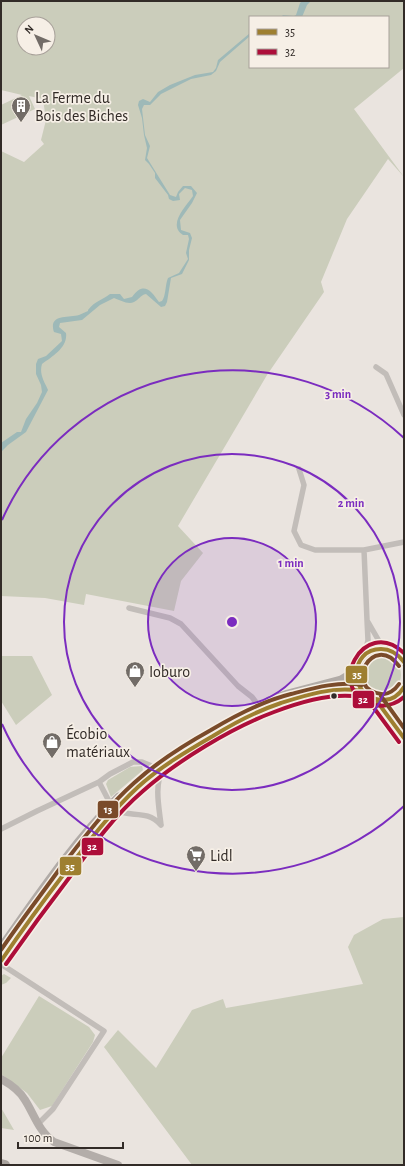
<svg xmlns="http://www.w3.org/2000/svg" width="405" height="1166" viewBox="0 0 405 1166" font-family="'Alegreya Sans',sans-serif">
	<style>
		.green { fill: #cbcdbb; fill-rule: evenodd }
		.water { fill: #9eb9b8 }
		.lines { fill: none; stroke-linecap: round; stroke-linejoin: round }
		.street { stroke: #c2bdb9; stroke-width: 5.5 }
		.secondary { stroke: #b3ada9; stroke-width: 8 }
		.primary { stroke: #b1aba7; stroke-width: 9 }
		.highway { stroke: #a9a39e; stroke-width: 10 }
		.bus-1-casing { stroke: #f6efe6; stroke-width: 7 }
		.bus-2-casing { stroke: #f6efe6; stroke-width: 7 }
		.bus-3-casing { stroke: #f6efe6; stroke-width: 7 }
		.bus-1 { stroke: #9e7f30; stroke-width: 4 }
		.bus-2 { stroke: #ad0e3a; stroke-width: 4 }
		.bus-3 { stroke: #7a4b2a; stroke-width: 4 }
		.ring { fill: none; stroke: #7b2cbf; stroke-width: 2 }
		.bus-dot { fill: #322b27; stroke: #f6efe6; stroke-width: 1.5 }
		.labels { text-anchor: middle; stroke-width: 3.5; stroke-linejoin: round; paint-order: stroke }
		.poi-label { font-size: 16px; fill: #322b27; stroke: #f6efe6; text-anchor: start }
		.centre { fill: #7b2cbf; stroke: #f6efe6; stroke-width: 2 }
		.ring-label { font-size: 12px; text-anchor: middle; font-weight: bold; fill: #7b2cbf; stroke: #f6efe6; stroke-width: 3.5; stroke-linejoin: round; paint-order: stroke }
		.line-badge { stroke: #f6efe6; stroke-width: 1.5 }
		.badge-label { font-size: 11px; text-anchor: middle; font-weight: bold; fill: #fff }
	</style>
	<rect width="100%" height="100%" fill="#eae4df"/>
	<path class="green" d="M1 1H404V68L354 109 404 177 388 159 347 219 321 282 324 292 267 375 178 526 203 553 181 581 174 611 86 594 84 605 45 598 1 596V151L24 162 44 144 41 140 46 120 43 99 29 96 35 109 1 125V105L22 95 1 90ZM250 17H388V67H250ZM24 24H48V48H24Z
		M361 675a20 20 0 1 1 40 0a20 20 0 1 1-40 0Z
		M1 656H32L52 695 16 725 1 701Z
		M142 766 143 770 111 797 106 784 108 780 130 767Z
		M404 917V1165H192L104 1047 118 1030 156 1068 192 1010 223 999 226 1008 363 984 348 947 354 935 383 919Z
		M4 974 11 978 6 983 1 985V976Z
		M39 996 89 1027 95 1035 93 1042 52 1106 40 1110 27 1093 1 1074V1058Z
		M1 1108 3 1111 14 1130 1 1128Z"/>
	<path class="water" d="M302 1H311L307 5 302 17H281L283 15 294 16 296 15 300 3Z
		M250 33V36L220 62 216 71 211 75 191 79 161 94 150 105H144L142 109 145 135 150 146 147 158 170 195 176 197 178 192 183 186H191L197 193 192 203 180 220 181 230 190 233 192 238 189 250V260L182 274 171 278 167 302 165 306 161 307 146 294C140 295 139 300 134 302 128 305 120 300 114 298L100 305 82 320 60 323 59 327 66 333C68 347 53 356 42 364 39 374 44 381 48 390L26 432 8 445 1 452V443L17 432H21L26 419 37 403 42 392 41 385 36 374V364L38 359 46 356 62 341 61 334 54 332C48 314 68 318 79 315 82 314 85 312 88 311V310C96 300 101 301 110 294H120L124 299 132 297C143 281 151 290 159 302L162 301C166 296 165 285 168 278L179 273 188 259 186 253 189 239 188 235H183C167 225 186 206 193 196L192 190 185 188 179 194 180 200 173 201 169 199 168 195 155 178V173L149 164 145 160 147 148 144 135 142 118 138 105 139 101 143 99 150 102 158 92 170 85 195 75 213 72 216 68 218 60Z"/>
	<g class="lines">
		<path class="street" d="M376 367 386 374 404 415
			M299 469 304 485 294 531 301 545 315 550H364
			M129 608 170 618 181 624 238 686 252 697 258 705
			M368 622 383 648
			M365 654 368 640 367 620 364 550 404 542
			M376 700 404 738
			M99 782 111 805
			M115 810C132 818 146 809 161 825
			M161 825C159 807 154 785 163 769
			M1 829 37 811 99 782 110 774 133 762H142L154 767
			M1 964 104 1031 53 1109 38 1124"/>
		<path class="secondary" d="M1 1079C10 1084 20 1091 25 1100 34 1114 39 1132 54 1142L118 1165"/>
		<path class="primary" d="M404 662C400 656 394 651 387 649 350 642 344 699 381 700 391 700 400 695 404 687
			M269 701 288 694 341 680 356 671
			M1 948C38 896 74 842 119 797
			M1 961C22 930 44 900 67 870 89 840 111 812 138 787 162 766 188 750 216 734 242 719 269 705 299 698 319 693 341 686 361 691"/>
		<path class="highway" d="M1 1164 5 1165"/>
		<g class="bus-1-casing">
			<path id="bus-1" d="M404 662C398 654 391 649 381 649 349 649 348 697 381 700 391 701 399 695 404 687
				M376 700 404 738
				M1 961C22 930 44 900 67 870 89 841 111 812 138 787 160 767 187 751 213 736 234 723 257 711 281 703 306 695 334 686 361 691"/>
		</g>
		<g class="bus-2-casing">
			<path id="bus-2" d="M404 653C363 614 323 693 375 705 386 707 396 704 404 697
				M371 704 399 742
				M6 964C27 934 49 904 72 874 93 845 115 815 143 791 177 761 231 728 274 712 300 702 332 692 360 697"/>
		</g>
		<g class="bus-3-casing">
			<path id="bus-3" d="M399 684C395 690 388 695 381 694 342 689 373 631 399 666
				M381 696 404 728
				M1 950C20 922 41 895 61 867 84 838 106 808 134 783 157 762 184 745 211 730 236 715 263 701 291 694 314 688 338 681 362 685"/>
		</g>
		<use href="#bus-1" class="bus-1"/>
		<use href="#bus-2" class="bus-2"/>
		<use href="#bus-3" class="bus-3"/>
	</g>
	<circle cx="232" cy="622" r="84" fill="#7b2cbf" fill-opacity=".12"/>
	<g class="ring">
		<circle cx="232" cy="622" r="84"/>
		<circle cx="232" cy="622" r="168"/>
		<path d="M404 806A252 252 0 0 1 2 724M2 520A252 252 0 0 1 404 438"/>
	</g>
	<defs>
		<g id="building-pin" transform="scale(1)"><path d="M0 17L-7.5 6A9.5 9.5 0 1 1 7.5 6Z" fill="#726c67" stroke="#f6efe6"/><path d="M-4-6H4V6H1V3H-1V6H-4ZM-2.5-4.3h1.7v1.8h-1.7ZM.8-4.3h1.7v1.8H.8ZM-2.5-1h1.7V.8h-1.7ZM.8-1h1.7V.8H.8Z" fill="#fff"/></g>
		<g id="shop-pin" transform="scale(1)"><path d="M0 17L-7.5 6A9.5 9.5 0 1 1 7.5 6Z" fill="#726c67" stroke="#f6efe6"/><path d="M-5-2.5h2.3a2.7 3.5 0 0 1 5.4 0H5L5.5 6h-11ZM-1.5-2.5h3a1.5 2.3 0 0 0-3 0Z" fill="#fff"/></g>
		<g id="supermarket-pin" transform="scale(1)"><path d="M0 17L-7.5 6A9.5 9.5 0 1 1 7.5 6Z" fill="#726c67" stroke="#f6efe6"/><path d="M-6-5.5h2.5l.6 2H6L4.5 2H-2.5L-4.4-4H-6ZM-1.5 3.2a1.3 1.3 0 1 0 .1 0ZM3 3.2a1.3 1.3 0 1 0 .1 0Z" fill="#fff"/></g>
	</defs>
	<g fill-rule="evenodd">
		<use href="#building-pin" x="21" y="106"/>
		<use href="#shop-pin" x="135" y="671"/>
		<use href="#shop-pin" x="52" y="742"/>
		<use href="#supermarket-pin" x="196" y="855"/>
	</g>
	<circle class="bus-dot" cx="334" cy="696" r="3.5"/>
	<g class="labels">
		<g class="poi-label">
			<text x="35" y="103">La Ferme du<tspan x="35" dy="18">Bois des Biches</tspan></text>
			<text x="149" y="677">Ioburo</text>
			<text x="66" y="739">Écobio<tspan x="66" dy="18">matériaux</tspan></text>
			<text x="210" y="861">Lidl</text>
		</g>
	</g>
	<circle cx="232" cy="622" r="6" class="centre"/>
	<g class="ring-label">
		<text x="338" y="398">3 min</text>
		<text x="351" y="507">2 min</text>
		<text x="291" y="567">1 min</text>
	</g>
	<g class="line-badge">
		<rect x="345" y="665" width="23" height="19" rx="4" fill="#9e7f30"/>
		<rect x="352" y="690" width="23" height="19" rx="4" fill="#ad0e3a"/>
		<rect x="97" y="800" width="22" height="19" rx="4" fill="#7a4b2a"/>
		<rect x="81" y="837" width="23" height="19" rx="4" fill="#ad0e3a"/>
		<rect x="59" y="856" width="23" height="20" rx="4" fill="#9e7f30"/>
	</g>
	<g class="badge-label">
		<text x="357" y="678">35</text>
		<text x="363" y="703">32</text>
		<text x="108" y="813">13</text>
		<text x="92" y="850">32</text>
		<text x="70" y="870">35</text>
	</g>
	<rect width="405" height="1166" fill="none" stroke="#322b27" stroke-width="4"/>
	<rect x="249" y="16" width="140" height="52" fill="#f6efe6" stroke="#a8a19a"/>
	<rect x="257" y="29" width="20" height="6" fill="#9e7f30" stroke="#a8a19a"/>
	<text x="285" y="36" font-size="12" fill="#322b27">35</text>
	<rect x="257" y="49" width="20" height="6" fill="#ad0e3a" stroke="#a8a19a"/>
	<text x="285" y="56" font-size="12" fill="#322b27">32</text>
	<g transform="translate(36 36) rotate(314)"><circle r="19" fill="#f6efe6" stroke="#a8a19a"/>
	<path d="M0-3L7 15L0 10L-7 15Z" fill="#726c67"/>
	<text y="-6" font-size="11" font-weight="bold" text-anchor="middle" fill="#322b27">N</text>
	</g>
	<path d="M18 1142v6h105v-6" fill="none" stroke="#322b27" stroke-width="2"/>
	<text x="24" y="1142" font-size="12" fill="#322b27" stroke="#f6efe6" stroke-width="3" paint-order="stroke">100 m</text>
</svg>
